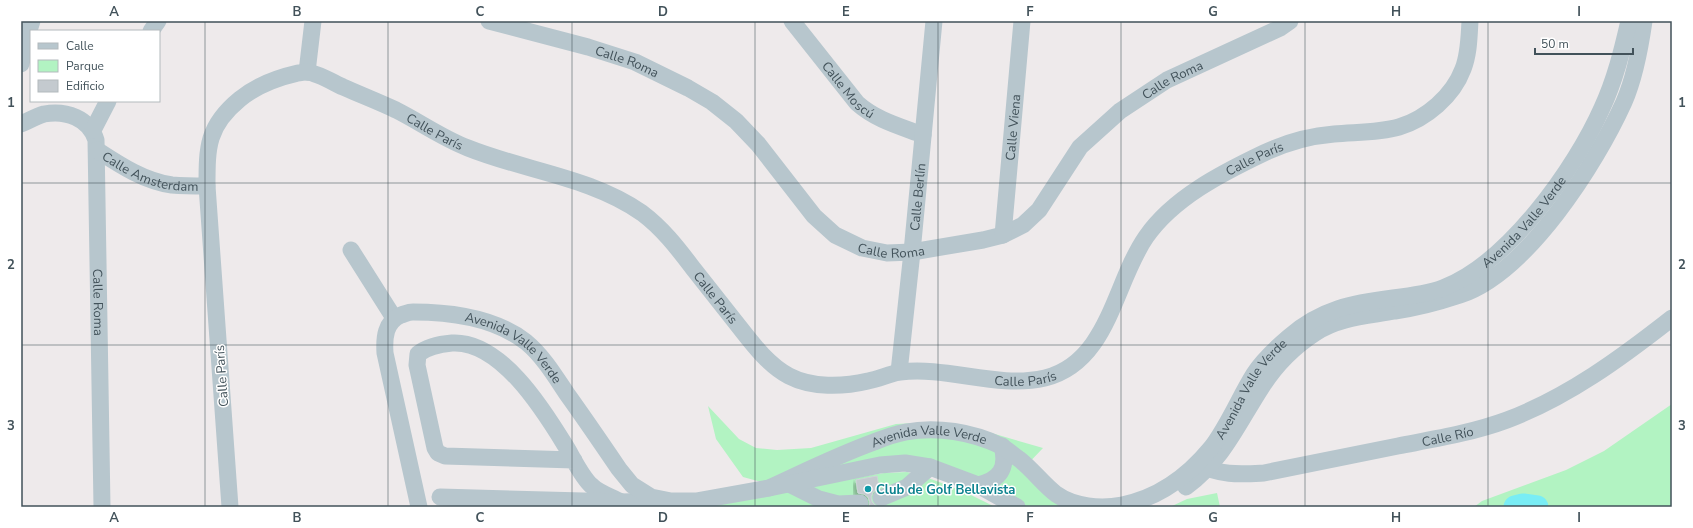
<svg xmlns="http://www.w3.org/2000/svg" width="1693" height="528" viewBox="0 0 1693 528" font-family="'Nunito Sans',sans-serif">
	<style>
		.green { fill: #b2f3c2 }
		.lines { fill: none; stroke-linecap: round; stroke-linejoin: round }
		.river { stroke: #79edf5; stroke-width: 23 }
		.building { fill: #c4cacf; stroke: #ced2d8; filter: url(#shadow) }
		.minor { stroke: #b7c6cd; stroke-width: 17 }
		.grid { fill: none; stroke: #42525a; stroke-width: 1; stroke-opacity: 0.55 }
		.culture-dot { fill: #0f9aa8; stroke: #fff; stroke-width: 1.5 }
		.labels { text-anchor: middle; stroke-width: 3; stroke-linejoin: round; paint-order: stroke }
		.street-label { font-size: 13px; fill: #42525a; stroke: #fff }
		.culture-label { font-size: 13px; font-weight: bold; fill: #0d838f; stroke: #fff; text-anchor: start }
		.neatline { fill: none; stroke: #42525a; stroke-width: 1.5 }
		.grid-label { font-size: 13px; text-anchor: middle; font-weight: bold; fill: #42525a }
	</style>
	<defs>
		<filter id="shadow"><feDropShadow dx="-3.5" dy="3.5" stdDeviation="2" flood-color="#0004"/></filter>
	</defs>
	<rect width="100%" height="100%" fill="#eeeaeb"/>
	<path class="green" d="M1672 404V507H1474L1482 501 1566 470 1604 451Z
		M708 406 739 439 756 448 777 450 811 448 896 424 936 422 971 427 1043 448 1023 469 1085 507H1021L998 496 996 470 976 482 930 464 769 484 743 477 716 439Z
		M907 472C939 480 966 492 995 507H673L884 473Z
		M1217 493 1220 507H1170L1187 499Z"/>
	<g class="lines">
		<path class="river" d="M1515 507 1523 505 1537 507"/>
	</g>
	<path class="building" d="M877 476 879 488 873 492 871 497 872 502 877 507H869L870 502 868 497 864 494 858 493 856 480Z"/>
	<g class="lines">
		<g class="minor">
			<path id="s1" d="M489 21 588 47 635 62 688 88 712 102 736 121 758 144 814 216 835 235 862 248 887 253 912 252 983 240 1003 235 1023 225 1039 210 1080 147 1120 111 1167 80 1280 28 1290 21"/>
			<path id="s2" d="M792 21 857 103C876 120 899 126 923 135"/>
			<path d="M151 31 158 21"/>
			<path d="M21 64 26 40 32 21"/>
			<path d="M307 72 313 21"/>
			<path id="s3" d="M21 124C28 121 37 116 44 114 66 110 89 118 96 140L102 507"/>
			<path d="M93 130 108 101"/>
			<path id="s4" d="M97 150C120 165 144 181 172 185 184 186 195 186 207 186"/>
			<path id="s5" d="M1003 235 1022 21"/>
			<path d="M351 250 394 318"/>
			<path id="s6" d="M899 372 912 252 934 21"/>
			<path d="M574 460 445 456 438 453 435 448 417 365 418 354C428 346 440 344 452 343 500 340 543 409 565 445 572 456 582 478 592 486 599 493 612 497 621 502"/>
			<path id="s7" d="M1200 464C1218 476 1243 474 1264 473 1308 464 1353 455 1398 446 1434 439 1472 433 1507 420 1568 397 1621 358 1672 318"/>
			<path d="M789 484 819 499 838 504 860 503"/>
			<path d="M978 485C1000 480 1008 468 1002 446"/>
			<path d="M1186 487C1224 459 1238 423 1263 385 1276 365 1295 346 1315 333 1339 317 1368 316 1395 311 1417 308 1439 302 1460 295 1527 273 1596 164 1624 102 1635 77 1640 49 1644 21"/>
			<path id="s8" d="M769 488C804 472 838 455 874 442 884 438 895 434 906 432 936 426 973 432 1001 446 1007 449 1013 455 1019 459 1032 469 1043 484 1056 494 1074 507 1101 509 1122 505 1158 498 1188 476 1211 448 1228 426 1239 398 1254 374 1263 360 1276 348 1289 337 1321 309 1353 303 1393 298 1410 296 1427 294 1443 288 1508 263 1575 169 1602 108 1615 80 1622 51 1629 21"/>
			<path d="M440 497 621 502 659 501"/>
			<path d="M881 498 907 487 930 467"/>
			<path id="s9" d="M230 507 207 186C207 147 207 126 240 99 257 85 276 78 298 73 301 73 303 72 306 72 316 72 334 83 343 87 361 95 379 102 396 110 420 122 442 138 468 148 525 171 591 177 642 213 662 228 677 247 692 267 707 286 722 305 737 324 752 343 767 364 789 376 812 388 843 387 868 381 879 379 889 374 900 372 948 366 997 389 1045 378 1109 362 1114 283 1146 237 1173 198 1222 173 1264 153 1285 143 1310 136 1334 134 1355 132 1378 133 1399 127 1426 119 1453 96 1463 69 1469 54 1469 37 1470 21"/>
			<path id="s10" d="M419 507 385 353C384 338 385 322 401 315 405 314 408 312 413 312 451 312 494 317 526 342 543 356 555 376 567 394 585 419 602 444 619 469L632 485 651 497 671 501H696L769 488 880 465 905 463 930 467 978 485 1017 507"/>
		</g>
	</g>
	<path class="grid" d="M205 21V507M388 21V507M572 21V507M755 21V507M938 21V507M1121 21V507M1305 21V507M1488 21V507M21 183H1672M21 345H1672"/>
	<circle class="culture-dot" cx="868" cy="489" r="4"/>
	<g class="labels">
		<g class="street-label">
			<text dy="5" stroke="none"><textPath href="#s1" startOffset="144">Calle Roma</textPath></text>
			<text dy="5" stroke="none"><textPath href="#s1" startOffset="828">Calle Roma</textPath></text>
			<text dy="5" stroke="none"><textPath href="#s2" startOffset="89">Calle Moscú</textPath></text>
			<text dy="5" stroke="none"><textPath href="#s5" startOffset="108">Calle Viena</textPath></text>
			<text dy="5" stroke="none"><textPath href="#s9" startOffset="634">Calle París</textPath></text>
			<text dy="5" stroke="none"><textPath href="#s9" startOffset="1653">Calle París</textPath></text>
			<text dy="5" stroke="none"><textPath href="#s4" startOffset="59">Calle Amsterdam</textPath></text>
			<text dy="5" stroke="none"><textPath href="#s6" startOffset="176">Calle Berlín</textPath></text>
			<text dy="5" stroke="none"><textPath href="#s8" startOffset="902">Avenida Valle Verde</textPath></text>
			<text dy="5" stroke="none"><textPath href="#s1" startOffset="480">Calle Roma</textPath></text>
			<text dy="5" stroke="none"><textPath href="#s9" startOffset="970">Calle París</textPath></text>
			<text dy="5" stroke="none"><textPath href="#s3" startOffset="251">Calle Roma</textPath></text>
			<text dy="5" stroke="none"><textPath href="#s10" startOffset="326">Avenida Valle Verde</textPath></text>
			<text dy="5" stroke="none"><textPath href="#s9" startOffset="1318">Calle París</textPath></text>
			<text transform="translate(221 376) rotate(-94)" y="5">Calle París</text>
			<text dy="5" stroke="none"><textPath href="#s8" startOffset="567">Avenida Valle Verde</textPath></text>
			<text dy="5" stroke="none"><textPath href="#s7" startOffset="253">Calle Río</textPath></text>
			<text dy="5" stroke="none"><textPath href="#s8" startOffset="171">Avenida Valle Verde</textPath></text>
		</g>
		<g class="culture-label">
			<text x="876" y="494">Club de Golf Bellavista</text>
		</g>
	</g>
	<rect width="1693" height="528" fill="none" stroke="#ffffff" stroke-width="44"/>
	<rect x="30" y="30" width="130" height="72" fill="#ffffff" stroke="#b3babd"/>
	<rect x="38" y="43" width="20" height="6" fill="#b7c6cd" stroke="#b3babd"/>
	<text x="66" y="50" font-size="12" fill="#42525a">Calle</text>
	<rect x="38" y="60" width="20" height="12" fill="#b2f3c2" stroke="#b3babd"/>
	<text x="66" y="70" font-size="12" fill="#42525a">Parque</text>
	<rect x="38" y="80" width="20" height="12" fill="#c4cacf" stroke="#b3babd"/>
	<text x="66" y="90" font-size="12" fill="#42525a">Edificio</text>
	<path d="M1535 48v6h98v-6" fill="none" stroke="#42525a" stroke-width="2"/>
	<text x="1541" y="48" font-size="12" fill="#42525a" stroke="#ffffff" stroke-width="3" paint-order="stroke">50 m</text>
	<rect x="22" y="22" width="1649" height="484" class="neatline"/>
	<g class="grid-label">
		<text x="114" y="16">A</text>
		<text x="297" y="16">B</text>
		<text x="480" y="16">C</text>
		<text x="663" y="16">D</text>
		<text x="846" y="16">E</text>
		<text x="1030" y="16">F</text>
		<text x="1213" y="16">G</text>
		<text x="1396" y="16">H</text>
		<text x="1579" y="16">I</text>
		<text x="11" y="107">1</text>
		<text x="1682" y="107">1</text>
		<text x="11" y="269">2</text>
		<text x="1682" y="269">2</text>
		<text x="11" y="430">3</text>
		<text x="1682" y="430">3</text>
		<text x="114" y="522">A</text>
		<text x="297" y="522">B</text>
		<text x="480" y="522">C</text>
		<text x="663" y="522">D</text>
		<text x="846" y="522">E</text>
		<text x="1030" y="522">F</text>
		<text x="1213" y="522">G</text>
		<text x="1396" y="522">H</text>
		<text x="1579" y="522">I</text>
	</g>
</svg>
